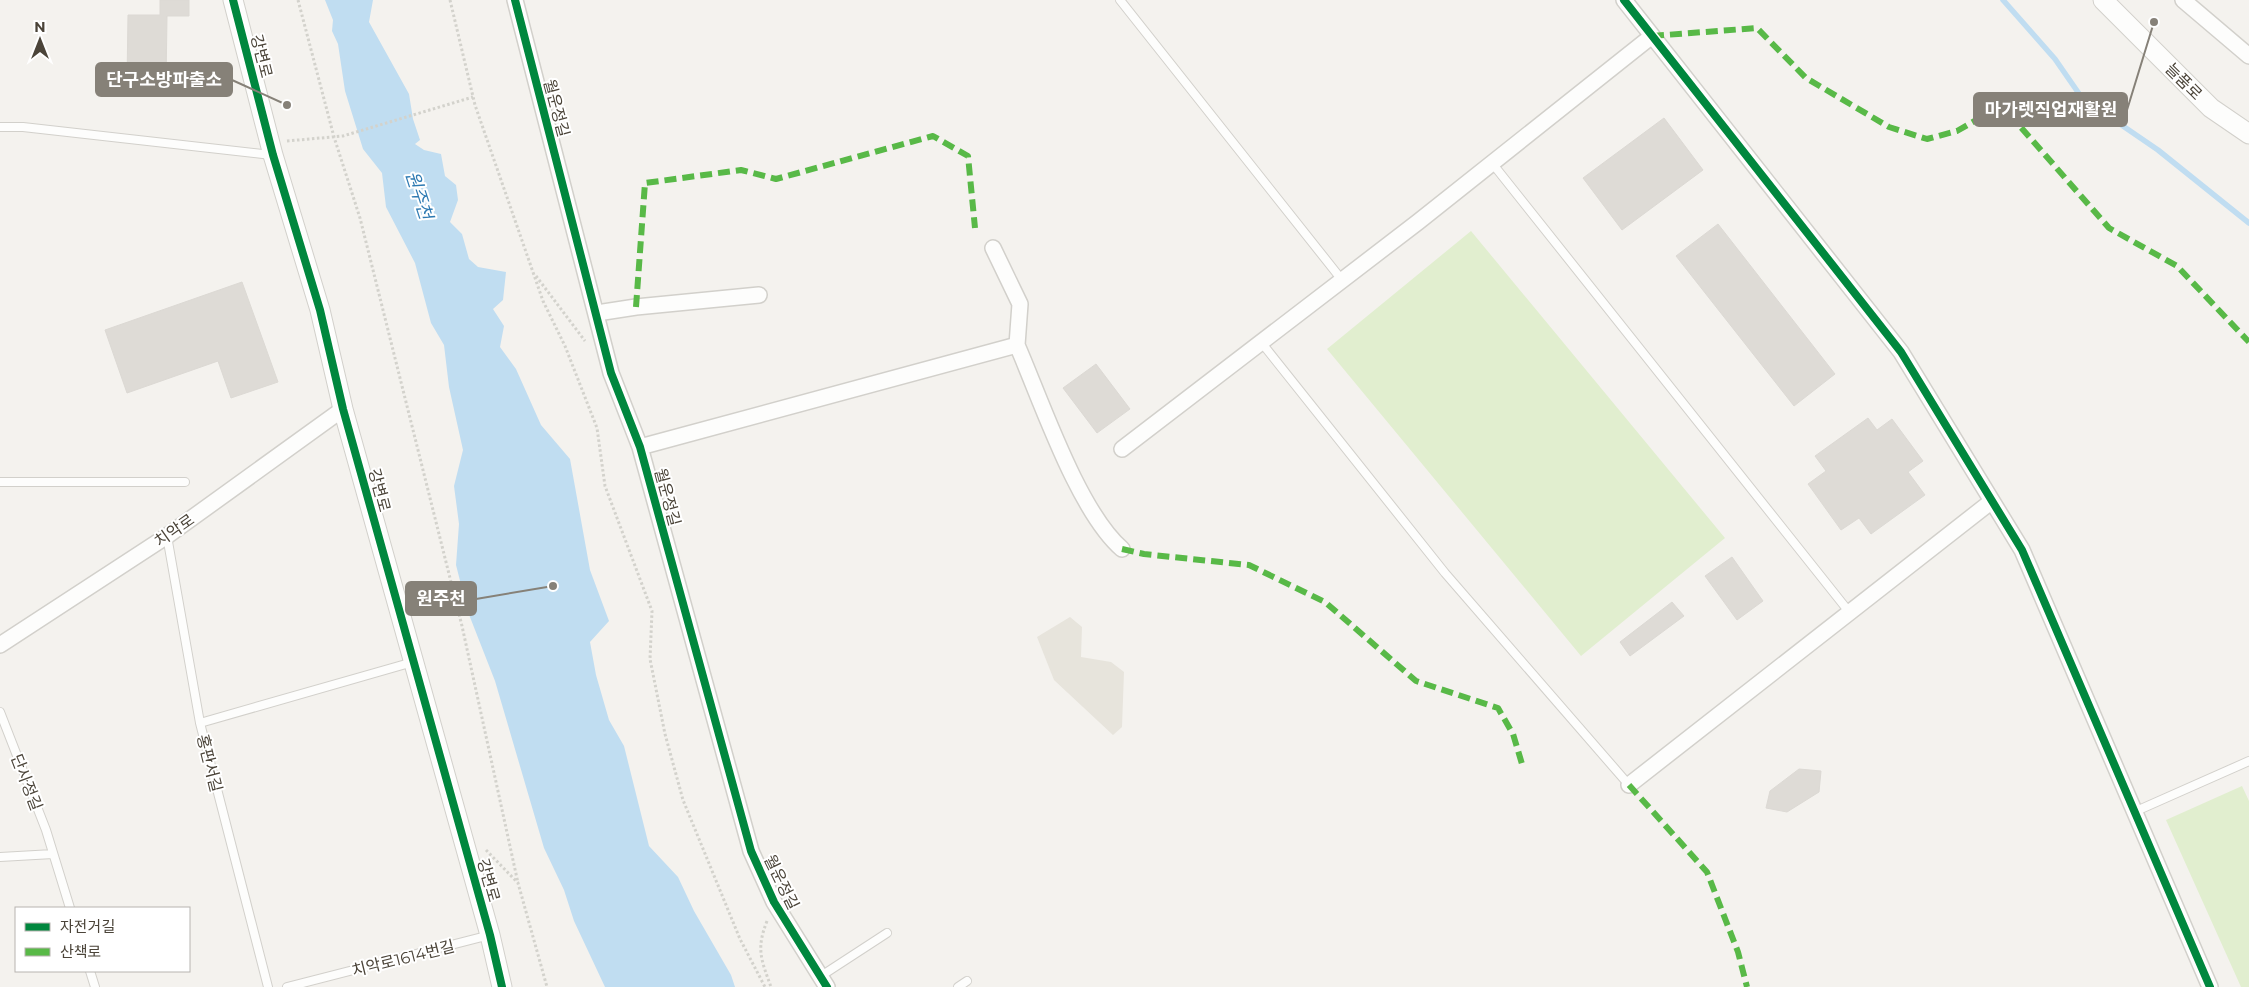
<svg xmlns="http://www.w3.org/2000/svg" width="2249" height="987" viewBox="0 0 2249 987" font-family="Montserrat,'Noto Sans KR',sans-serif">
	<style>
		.residential { fill: #e7e4dc }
		.green { fill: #e1eecf }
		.water { fill: #c0ddf1 }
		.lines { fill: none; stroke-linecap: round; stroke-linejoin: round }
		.stream { stroke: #c0ddf1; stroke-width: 5.5 }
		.building { fill: #dedbd6; stroke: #dcd9d4 }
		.service-casing { stroke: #d2d0cb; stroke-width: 10 }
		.minor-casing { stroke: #d2d0cb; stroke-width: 18 }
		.tertiary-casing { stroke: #d2d0cb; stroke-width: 21 }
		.path { stroke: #d3d2cc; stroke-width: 3; stroke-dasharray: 2.5 2.5; stroke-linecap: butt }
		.service { stroke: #fdfdfc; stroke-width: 8 }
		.minor { stroke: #fdfdfc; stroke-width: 15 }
		.tertiary { stroke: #fdfdfc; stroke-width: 19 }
		.quiet { stroke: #58b947; stroke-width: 6; stroke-dasharray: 12 6; stroke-linecap: butt }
		.cycleway-casing { stroke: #fff; stroke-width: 11 }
		.cycleway { stroke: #00873e; stroke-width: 8 }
		.labels { text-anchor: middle; stroke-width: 4; stroke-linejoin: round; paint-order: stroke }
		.street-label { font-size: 16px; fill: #4b4439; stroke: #fff }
		.water-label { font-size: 18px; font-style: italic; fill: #2e7ab2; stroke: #fff }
		.leader { fill: none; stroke: #868178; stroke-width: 2 }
		.callout-dot { fill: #868178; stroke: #fff; stroke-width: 2 }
		.callout { fill: #868178; stroke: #868178; stroke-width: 2 }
		.callout-label { font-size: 18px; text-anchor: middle; font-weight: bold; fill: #fff }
	</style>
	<rect width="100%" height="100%" fill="#f4f2ee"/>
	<path class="residential" d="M1070 617 1082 627 1081 657 1111 662 1124 672 1122 727 1113 735 1054 680 1037 637Z"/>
	<path class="green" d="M1471 231 1725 538 1581 656 1327 349Z
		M2242 786 2249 801V987H2241L2166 820Z"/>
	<path class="water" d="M325 0H373L369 22 409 94 413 119 420 140 415 144 424 150 441 154 445 176 456 185 458 200 450 222 462 234 469 259 478 267 506 272 503 300 493 309 504 326 500 347 516 369 541 425 570 459 590 570 609 621 590 642 596 675 609 720 624 746 649 846 678 877 694 911 731 975 735 987H605L574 921 564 890 544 848 495 681 468 612 456 565 459 524 454 486 463 450 449 387 444 345 431 323 415 263 386 207 382 173 363 149 345 91 338 44 332 31 333 20Z"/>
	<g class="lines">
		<path class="stream" d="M2003 0 2055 59 2082 98 2158 150 2249 223"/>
	</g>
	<path class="building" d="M160 0H189V16H167L166 82H127L128 15H160Z
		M1664 118 1703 170 1622 230 1583 178Z
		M1718 224 1835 374 1794 406 1676 256Z
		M242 282 278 382 231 398 218 361 127 393 105 330Z
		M1096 364 1130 409 1097 433 1063 388Z
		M1868 418 1877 430 1892 419 1923 461 1908 472 1925 495 1871 534 1859 518 1841 530 1808 484 1826 471 1815 456Z
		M1732 557 1763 601 1737 620 1705 576Z
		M1672 602 1684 616 1630 656 1620 642Z
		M1799 769 1821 771 1819 792 1787 812 1766 808 1770 791Z"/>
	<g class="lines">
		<g class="service-casing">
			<path id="service" d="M1120 0 1342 280
				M0 127H23L271 155
				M1492 163 1850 613
				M1261 342 1445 573 1629 785
				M0 482H185
				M167 536 200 723 268 987
				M0 712 46 830 70 908
				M200 723 413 662
				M2134 812 2249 761
				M0 857 53 854
				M90 971 95 987
				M821 976 887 933
				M287 987 490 935
				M958 987 967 981"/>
		</g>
		<g class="minor-casing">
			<path id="minor" d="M515 0 611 373 640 447 751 851 774 902 827 987
				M1624 0 1901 352 2022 550 2210 987
				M2183 0 2249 56
				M993 248 1020 304 1017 345
				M597 313 636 307 759 295
				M640 447 1017 345C1041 400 1078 511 1122 549
				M1122 449 1418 222 1652 36
				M0 645 167 536 343 409
				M1629 785 1992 501"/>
		</g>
		<g class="tertiary-casing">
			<path id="tertiary" d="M233 0 273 155 320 310 343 409 490 935 502 987
				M2103 0 2211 108 2249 134"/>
		</g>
		<path class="path" d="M298 0 334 137 360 218 462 626 518 883
			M450 0 475 105 543 301 565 346 597 428 605 486 652 611 650 659 665 734 683 800 740 939 765 987
			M287 141 343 136 473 97
			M536 276 585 341
			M486 850 518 883 547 987
			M767 921C756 949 761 959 771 987"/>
		<use href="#service" class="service"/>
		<use href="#minor" class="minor"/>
		<use href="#tertiary" class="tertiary"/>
		<path class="quiet" d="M1652 36 1757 28 1806 78 1889 127 1927 139 1957 131 1985 115 2018 124 2109 228 2177 266 2249 342
			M636 307 645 183 741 170 776 179 933 136 968 156 975 228
			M1122 549 1144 554 1249 565 1325 602 1416 681 1498 708 1513 734 1522 764
			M1629 785 1707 872 1738 952 1747 987"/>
		<g class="cycleway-casing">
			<path id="cycleway" d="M233 0 273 155 320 310 343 409 490 935 502 987
				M515 0 611 373 640 447 751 851 774 902 827 987
				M1624 0 1901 352 2022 550 2210 987"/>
		</g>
		<use href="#cycleway" class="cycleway"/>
	</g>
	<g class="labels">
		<g class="street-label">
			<text transform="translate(262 56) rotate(76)" y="6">강변로</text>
			<text transform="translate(2184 81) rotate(45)" y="6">늘품로</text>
			<text transform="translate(557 108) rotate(75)" y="6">월운정길</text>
			<text transform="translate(380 490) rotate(75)" y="6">강변로</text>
			<text transform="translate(668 497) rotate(75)" y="6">월운정길</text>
			<text transform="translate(174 530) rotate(-35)" y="6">치악로</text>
			<text transform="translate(210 763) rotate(76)" y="6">홍판서길</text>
			<text transform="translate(27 782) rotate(69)" y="6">단사정길</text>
			<text transform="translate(489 880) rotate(74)" y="6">강변로</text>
			<text transform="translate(782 882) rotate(64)" y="6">월운정길</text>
			<text transform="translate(403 958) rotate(-14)" y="6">치악로1614번길</text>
		</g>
		<g class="water-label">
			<text transform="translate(419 195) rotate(72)" y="6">원주천</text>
		</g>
	</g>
	<path class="leader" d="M287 105L232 80M2154 22L2127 110M553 586L476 599"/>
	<g class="callout-dot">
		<circle cx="287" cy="105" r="5"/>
		<circle cx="2154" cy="22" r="5"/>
		<circle cx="553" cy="586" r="5"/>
	</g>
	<g class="callout">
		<rect x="96" y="63" width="136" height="33" rx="5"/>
		<rect x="1974" y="93" width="153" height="33" rx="5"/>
		<rect x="406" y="582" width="70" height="33" rx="5"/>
	</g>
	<g class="callout-label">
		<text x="164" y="86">단구소방파출소</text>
		<text x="2051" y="116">마가렛직업재활원</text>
		<text x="441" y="605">원주천</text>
	</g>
	<rect x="15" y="907" width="175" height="65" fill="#ffffff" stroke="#b7b4b0"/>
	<rect x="25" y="923" width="25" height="8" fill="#00873e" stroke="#b7b4b0"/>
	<text x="60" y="932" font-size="15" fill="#4b4439">자전거길</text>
	<rect x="25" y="948" width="25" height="8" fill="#58b947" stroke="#b7b4b0"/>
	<text x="60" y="957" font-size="15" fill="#4b4439">산책로</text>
	<g transform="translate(40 40)" stroke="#ffffff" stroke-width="4" paint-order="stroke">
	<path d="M0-4L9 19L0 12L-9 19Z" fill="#4b4439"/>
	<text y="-8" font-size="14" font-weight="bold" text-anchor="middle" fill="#4b4439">N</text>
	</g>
</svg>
